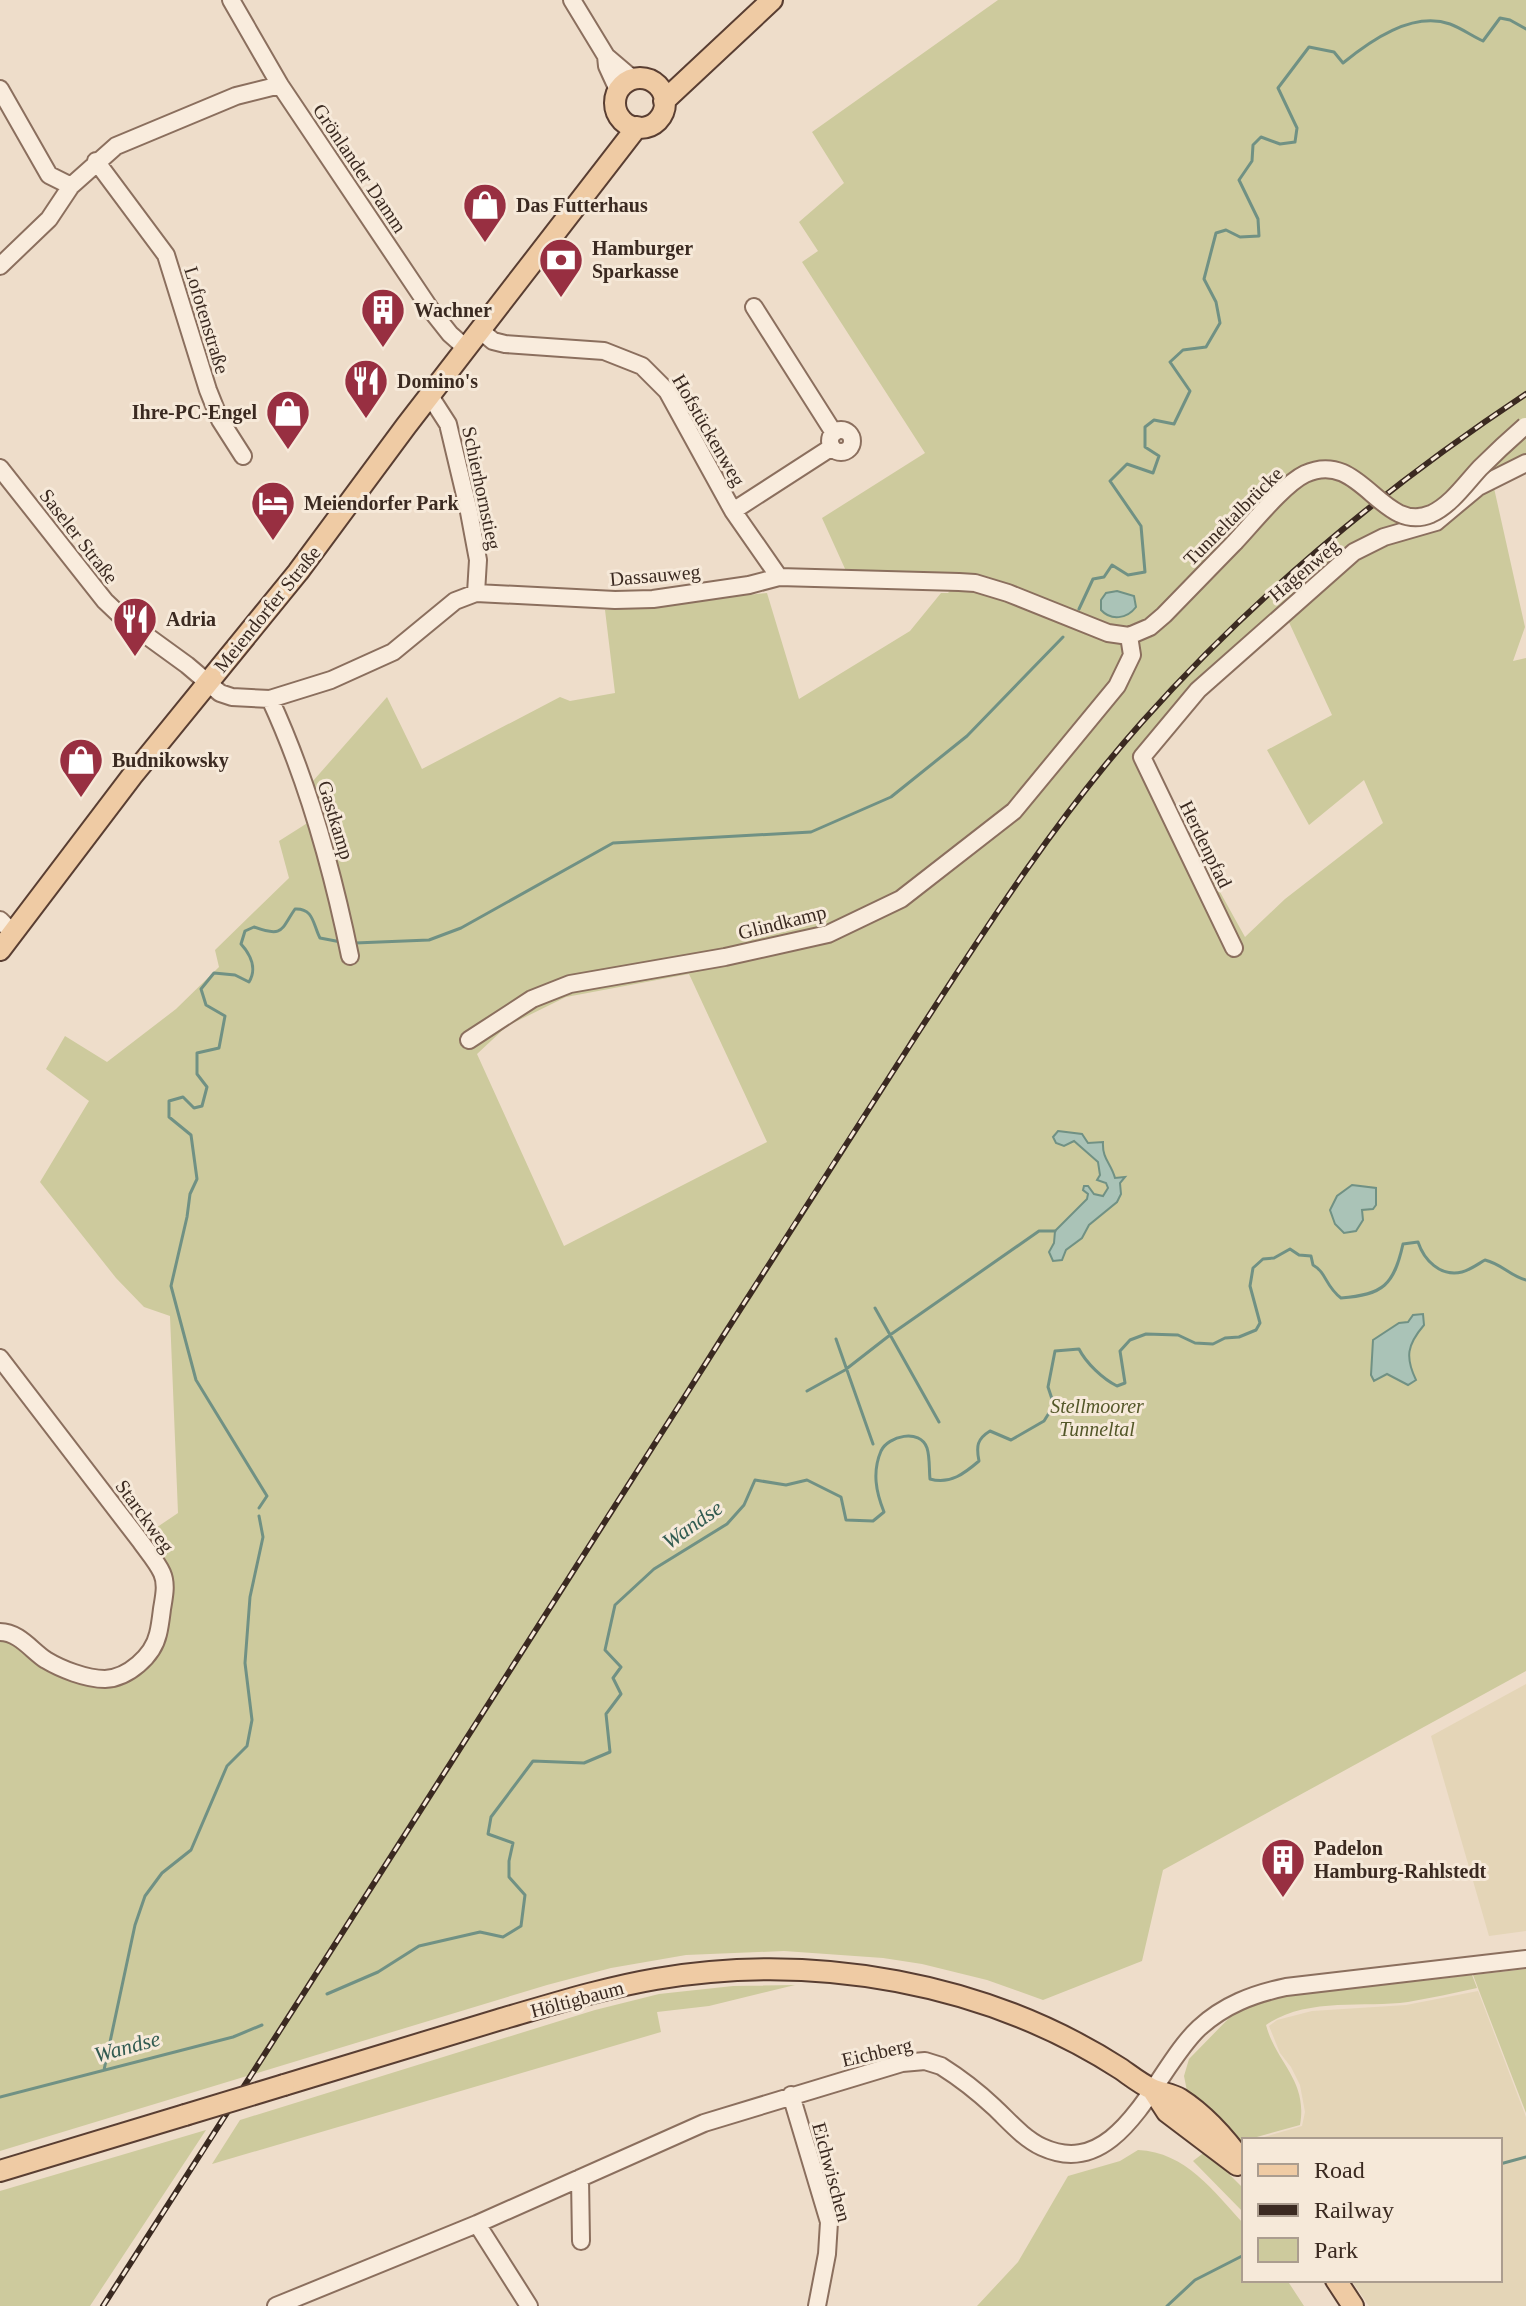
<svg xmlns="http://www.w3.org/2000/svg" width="1526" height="2306" viewBox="0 0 1526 2306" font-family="Georgia,serif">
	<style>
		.farmland { fill: #e4d5b7 }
		.green { fill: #cdca9d; fill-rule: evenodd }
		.water { fill: #aac3b7; stroke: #709184; stroke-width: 2 }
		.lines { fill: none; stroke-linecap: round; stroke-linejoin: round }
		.stream { stroke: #709184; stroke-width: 3 }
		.minor-casing { stroke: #8b6f5e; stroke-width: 20 }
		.major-casing { stroke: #593e32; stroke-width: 24 }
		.minor { stroke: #f9ecdd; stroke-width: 16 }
		.major { stroke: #efcba4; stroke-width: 20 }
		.rail-casing { stroke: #3b2a21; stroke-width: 6 }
		.rail { stroke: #f6e9d9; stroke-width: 3; stroke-dasharray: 9; stroke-linecap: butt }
		.minor-bridge-casing { stroke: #8b6f5e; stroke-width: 20; stroke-linecap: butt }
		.major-bridge-casing { stroke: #593e32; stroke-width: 24; stroke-linecap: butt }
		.minor-bridge { stroke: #f9ecdd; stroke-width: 16 }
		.major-bridge { stroke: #efcba4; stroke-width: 20 }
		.labels { text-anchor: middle; stroke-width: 6; stroke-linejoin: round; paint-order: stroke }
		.street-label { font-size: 20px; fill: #3b2a21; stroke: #f6e9d9 }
		.poi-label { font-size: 20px; font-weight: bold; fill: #3b2a21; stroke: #f6e9d9; text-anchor: start }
		.park-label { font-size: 20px; font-style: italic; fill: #535728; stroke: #f6e9d9 }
		.water-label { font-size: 22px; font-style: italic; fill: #315b51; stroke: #f6e9d9 }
	</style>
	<rect width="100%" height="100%" fill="#eeddca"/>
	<path class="farmland" d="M1526 1684V1931L1489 1936 1431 1736Z
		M1478 1991 1526 2117V2306H1369L1351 2280H1500V2140H1254L1302 2126 1305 2112 1300 2085 1291 2067 1280 2053 1269 2026 1277 2020 1312 2011 1406 2005Z"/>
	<path class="green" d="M998 0H1526V472L1494 488 1525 627 1513 661 1526 658V1671L1163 1870 1142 1961 1043 2000 987 1980 922 1964 883 1958 784 1951 686 1955 611 1968 547 1985 0 2151V1637L5 1635 54 1670 133 1674 168 1613 144 1536 178 1513 170 1316 144 1307 116 1278 40 1182 89 1101 46 1069 65 1036 107 1062 176 1009 219 967 215 950 289 878 279 841 309 822 318 806 313 781 387 697 422 769 560 697 570 701 615 693 605 610 767 593 799 699 910 631 941 593H948L964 576 935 572 846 571 822 518 925 453 802 262 818 251 799 222 844 183 812 132ZM1287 618 1332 715 1267 750 1309 825 1364 780 1383 823 1285 899 1245 937 1140 748ZM689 974 767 1142 564 1246 477 1054 507 1026 566 997Z
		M1526 1969V2113L1473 1975Z
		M1472 1975 1477 1988C1454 1993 1431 1998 1408 2002 1363 2008 1306 1997 1266 2025 1276 2063 1308 2080 1300 2125L1239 2142 1188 2096 1184 2076 1189 2059 1232 2015 1253 2002 1284 1993 1332 1991Z
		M795 1985 709 2006 657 2012 661 2032 212 2164 240 2120 595 2010 659 1994 733 1986Z
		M206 2130 90 2306H0V2191Z
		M1138 2150C1186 2152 1214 2192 1244 2224V2280H1287L1304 2306H977L1018 2262 1068 2176 1120 2161Z
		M1206 2151 1244 2189V2213L1193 2161Z"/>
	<path class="water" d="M1117 591 1134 596 1136 607C1127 619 1111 621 1101 610V600L1106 593Z
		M1058 1131 1082 1134 1088 1143 1103 1142C1102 1159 1111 1163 1115 1178L1125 1177 1120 1183 1121 1194 1117 1202 1089 1225 1082 1238 1066 1250 1062 1260 1053 1261 1049 1252 1054 1243 1055 1231 1087 1199 1088 1194 1083 1190 1084 1186H1088L1094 1194 1103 1196 1108 1188 1106 1183 1097 1180 1100 1175 1098 1162 1074 1141 1064 1146 1056 1143 1053 1137Z
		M1352 1185 1376 1188V1205L1373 1209 1362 1210 1363 1220 1356 1231 1344 1233 1335 1224 1330 1210 1337 1196Z
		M1423 1314 1424 1325C1407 1345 1405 1357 1416 1380L1408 1385 1387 1374 1374 1381 1371 1375 1373 1340 1399 1323 1408 1322 1413 1315Z"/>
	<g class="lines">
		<path class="stream" d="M1079 609 1093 579 1104 577 1112 565 1128 575 1145 572 1141 526 1110 481 1127 464 1153 473 1159 456 1145 447V427L1154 420 1174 424 1190 391 1170 362 1183 350 1206 347 1220 323 1216 302 1204 279 1216 233 1226 230 1240 237 1259 236 1258 219 1239 180 1252 161 1253 145 1261 137 1280 144 1295 142 1297 128 1278 88 1309 47 1334 52 1343 63C1370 41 1412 11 1450 24 1461 28 1472 36 1483 41L1500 18 1510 20 1526 29
			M355 943 429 940 461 928 613 843 811 832 891 797 967 736 1063 637
			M875 1308 939 1422
			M836 1339 873 1444
			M807 1391 845 1370 890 1335 1039 1231H1055
			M259 1508 267 1496 196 1380 171 1286 187 1217 190 1194 197 1179 191 1135 169 1117V1101L183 1097 194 1108 202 1106 207 1087 197 1074V1053L219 1048 225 1016 206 1005 201 989 214 973 235 975 249 982C257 969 251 955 241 944L245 931 254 927C284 938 281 929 295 909 314 908 313 925 320 938L341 942
			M327 1994 378 1972 419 1946 480 1932 503 1937 521 1926 525 1895 509 1877V1861L513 1843 488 1834 491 1817 533 1761 584 1763 610 1752 606 1714 621 1694 613 1678 621 1667 605 1650 615 1605 654 1569 727 1524 744 1505 755 1480 786 1485 807 1480 841 1497 846 1520 873 1521 884 1512C876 1492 872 1472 881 1451 888 1436 920 1428 927 1448 930 1457 929 1470 930 1479 950 1485 965 1473 979 1461 976 1446 977 1439 990 1431L1011 1440 1044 1421 1054 1405 1048 1387 1055 1351 1079 1349C1086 1363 1103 1379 1117 1386L1125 1383 1120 1351 1130 1340 1146 1334 1178 1335 1195 1343 1213 1344 1225 1338 1239 1337 1256 1330 1260 1323 1250 1286 1253 1268 1263 1259 1274 1258 1290 1249 1299 1255 1311 1256 1313 1265C1327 1273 1325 1286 1341 1298 1383 1295 1394 1285 1403 1244L1418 1242C1424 1260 1440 1277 1462 1272 1470 1270 1478 1264 1485 1260 1502 1264 1510 1276 1526 1280
			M104 2070 135 1925 145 1896 162 1873 191 1850 227 1766 247 1746 252 1720 245 1663 250 1597 263 1537 259 1516
			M0 2097 233 2037 262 2025
			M1500 2164 1526 2157
			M1167 2306 1195 2280 1244 2255"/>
		<g class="minor-casing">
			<path id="minor" d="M231 0 280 85 431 310 450 334 467 349
				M572 0 606 56 607 66 618 90
				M606 56 633 79
				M0 89 49 175 71 186
				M96 161 166 255 208 390 220 420 243 456
				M0 266 49 219 71 186 116 146 236 96 280 85
				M754 307 834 433
				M481 331 493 341 505 344 604 351 642 366 667 391 733 511 779 577
				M430 396 448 424 469 512 478 560 476 593
				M830 441a11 11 0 1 1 22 0a11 11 0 1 1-22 0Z
				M0 468 105 601 125 620 187 665 220 693 232 697 270 699 331 680 393 652 455 601 476 593 615 600 653 599 749 585 779 577 959 582 975 583 1008 593 1108 633 1129 636 1150 627 1164 615 1235 542
				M733 511 832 447
				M270 699C308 781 332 868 350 956
				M0 920 13 933
				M1234 948 1142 757 1198 690 1354 552 1384 537 1436 522 1478 487 1526 463
				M469 1040 532 999 570 984 725 957 828 934 901 899 1014 811 1117 686 1132 655 1129 636
				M0 1358 141 1542C148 1552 157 1562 162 1573 167 1584 164 1597 162 1609 161 1617 160 1626 158 1634 153 1656 128 1678 105 1679 86 1679 61 1669 46 1660 32 1651 19 1632 0 1632
				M791 2095 829 2222 827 2254 817 2306
				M580 2178 581 2241
				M477 2224 529 2306
				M276 2306 477 2224 704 2123 902 2063 925 2061 941 2066C960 2078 978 2092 994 2107 1009 2121 1023 2138 1042 2147 1120 2183 1155 2069 1199 2028 1224 2005 1253 1994 1286 1987L1526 1959"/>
		</g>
		<g class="major-casing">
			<path id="major" d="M615 103a25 25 0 1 1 50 0a25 25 0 1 1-50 0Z
				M664 101 772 0
				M0 950 132 776 298 572 406 426 637 127
				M284 2085C355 2063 427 2042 498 2020 550 2005 603 1988 656 1979 814 1952 986 1982 1121 2069 1131 2076 1141 2084 1152 2089 1161 2093 1172 2094 1180 2099 1205 2115 1227 2140 1244 2164
				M1152 2089 1167 2112 1237 2165
				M0 2171 185 2115
				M1336 2280 1353 2306"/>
		</g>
		<use href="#minor" class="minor"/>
		<use href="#major" class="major"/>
		<g class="rail-casing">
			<path id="rail" d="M103 2306C297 2005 489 1702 682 1401 757 1282 833 1164 910 1045 982 934 1053 822 1142 722 1255 595 1384 488 1526 394"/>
		</g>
		<use href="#rail" class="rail"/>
		<g class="minor-bridge-casing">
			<path id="minor-bridge" d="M1235 542C1252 524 1284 484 1305 474 1361 448 1381 535 1431 514 1451 505 1466 483 1480 468 1495 453 1510 439 1525 426"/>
		</g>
		<g class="major-bridge-casing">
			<path id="major-bridge" d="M185 2115 284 2085"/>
		</g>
		<use href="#minor-bridge" class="minor-bridge"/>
		<use href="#major-bridge" class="major-bridge"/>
	</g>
	<defs>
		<g id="shop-pin" transform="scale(2.3)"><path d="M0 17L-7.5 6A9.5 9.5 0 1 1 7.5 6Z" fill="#982f41" stroke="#f6e9d9"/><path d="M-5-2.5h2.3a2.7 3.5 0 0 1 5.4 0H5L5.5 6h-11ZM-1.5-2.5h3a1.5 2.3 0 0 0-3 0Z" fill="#fff"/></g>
		<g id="bank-pin" transform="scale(2.3)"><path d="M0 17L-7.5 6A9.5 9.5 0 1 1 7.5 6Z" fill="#982f41" stroke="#f6e9d9"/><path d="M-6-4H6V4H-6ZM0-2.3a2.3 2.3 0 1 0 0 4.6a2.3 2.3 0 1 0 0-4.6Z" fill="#fff"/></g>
		<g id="building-pin" transform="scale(2.3)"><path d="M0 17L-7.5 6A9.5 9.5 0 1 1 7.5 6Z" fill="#982f41" stroke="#f6e9d9"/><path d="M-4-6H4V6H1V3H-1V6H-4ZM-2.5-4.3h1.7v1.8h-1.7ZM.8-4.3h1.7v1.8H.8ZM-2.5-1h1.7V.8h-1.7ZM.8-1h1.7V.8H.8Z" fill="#fff"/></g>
		<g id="restaurant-pin" transform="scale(2.3)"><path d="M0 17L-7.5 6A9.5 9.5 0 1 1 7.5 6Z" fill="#982f41" stroke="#f6e9d9"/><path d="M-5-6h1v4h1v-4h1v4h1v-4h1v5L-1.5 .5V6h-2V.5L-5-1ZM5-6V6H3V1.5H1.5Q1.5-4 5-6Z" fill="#fff"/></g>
		<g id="hotel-pin" transform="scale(2.3)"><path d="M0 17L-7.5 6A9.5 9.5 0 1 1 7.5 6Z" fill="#982f41" stroke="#f6e9d9"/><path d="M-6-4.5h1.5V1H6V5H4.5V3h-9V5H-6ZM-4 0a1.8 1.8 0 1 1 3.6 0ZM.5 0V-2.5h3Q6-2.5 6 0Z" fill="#fff"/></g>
	</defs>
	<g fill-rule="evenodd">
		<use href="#shop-pin" x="485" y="205"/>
		<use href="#bank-pin" x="561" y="260"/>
		<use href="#building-pin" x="383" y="310"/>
		<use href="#restaurant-pin" x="366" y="381"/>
		<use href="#shop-pin" x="288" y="412"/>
		<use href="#hotel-pin" x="273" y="503"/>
		<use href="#restaurant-pin" x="135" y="619"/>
		<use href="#shop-pin" x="81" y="760"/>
		<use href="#building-pin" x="1283" y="1860"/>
	</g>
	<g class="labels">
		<g class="street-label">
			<text transform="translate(360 168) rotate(56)" y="7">Grönlander Damm</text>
			<text transform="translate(207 320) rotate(73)" y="7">Lofotenstraße</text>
			<text transform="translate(709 430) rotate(60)" y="7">Hofstückenweg</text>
			<text transform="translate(482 488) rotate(78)" y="7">Schierhornstieg</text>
			<text transform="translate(1233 516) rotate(-45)" y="7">Tunneltalbrücke</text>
			<text transform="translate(79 536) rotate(52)" y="7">Saseler Straße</text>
			<text transform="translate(1304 570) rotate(-40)" y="7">Hagenweg</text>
			<text transform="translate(655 575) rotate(-5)" y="7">Dassauweg</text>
			<text transform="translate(267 609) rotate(-51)" y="7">Meiendorfer Straße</text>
			<text transform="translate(336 820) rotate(73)" y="7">Gastkamp</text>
			<text transform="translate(1206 844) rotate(64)" y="7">Herdenpfad</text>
			<text transform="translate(782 922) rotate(-14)" y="7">Glindkamp</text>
			<text transform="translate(145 1516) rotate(54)" y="7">Starckweg</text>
			<text transform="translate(577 1999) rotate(-15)" y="7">Höltigbaum</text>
			<text transform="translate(877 2052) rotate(-13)" y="7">Eichberg</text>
			<text transform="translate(832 2172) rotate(75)" y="7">Eichwischen</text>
		</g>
		<g class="poi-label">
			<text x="516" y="212">Das Futterhaus</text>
			<text x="592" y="255">Hamburger<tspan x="592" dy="23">Sparkasse</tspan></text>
			<text x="414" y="317">Wachner</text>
			<text x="397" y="388">Domino's</text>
			<text x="257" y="419" text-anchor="end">Ihre-PC-Engel</text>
			<text x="304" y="510">Meiendorfer Park</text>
			<text x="166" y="626">Adria</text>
			<text x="112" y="767">Budnikowsky</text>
			<text x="1314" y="1855">Padelon<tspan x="1314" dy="23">Hamburg-Rahlstedt</tspan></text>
		</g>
		<g class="park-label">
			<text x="1097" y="1413">Stellmoorer<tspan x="1097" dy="23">Tunneltal</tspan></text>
		</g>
		<g class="water-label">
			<text transform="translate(692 1524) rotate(-35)" y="8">Wandse</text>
			<text transform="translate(127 2046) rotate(-15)" y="8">Wandse</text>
		</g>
	</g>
	<rect x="1242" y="2138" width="260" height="144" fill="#f6e9d9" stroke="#ab9d8f" stroke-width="2"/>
	<rect x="1258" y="2164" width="40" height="12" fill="#efcba4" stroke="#ab9d8f" stroke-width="2"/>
	<text x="1314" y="2178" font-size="24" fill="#3b2a21">Road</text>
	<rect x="1258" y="2204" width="40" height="12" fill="#3b2a21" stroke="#ab9d8f" stroke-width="2"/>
	<text x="1314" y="2218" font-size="24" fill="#3b2a21">Railway</text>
	<rect x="1258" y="2238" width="40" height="24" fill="#cdca9d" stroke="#ab9d8f" stroke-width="2"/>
	<text x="1314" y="2258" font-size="24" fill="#3b2a21">Park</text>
</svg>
